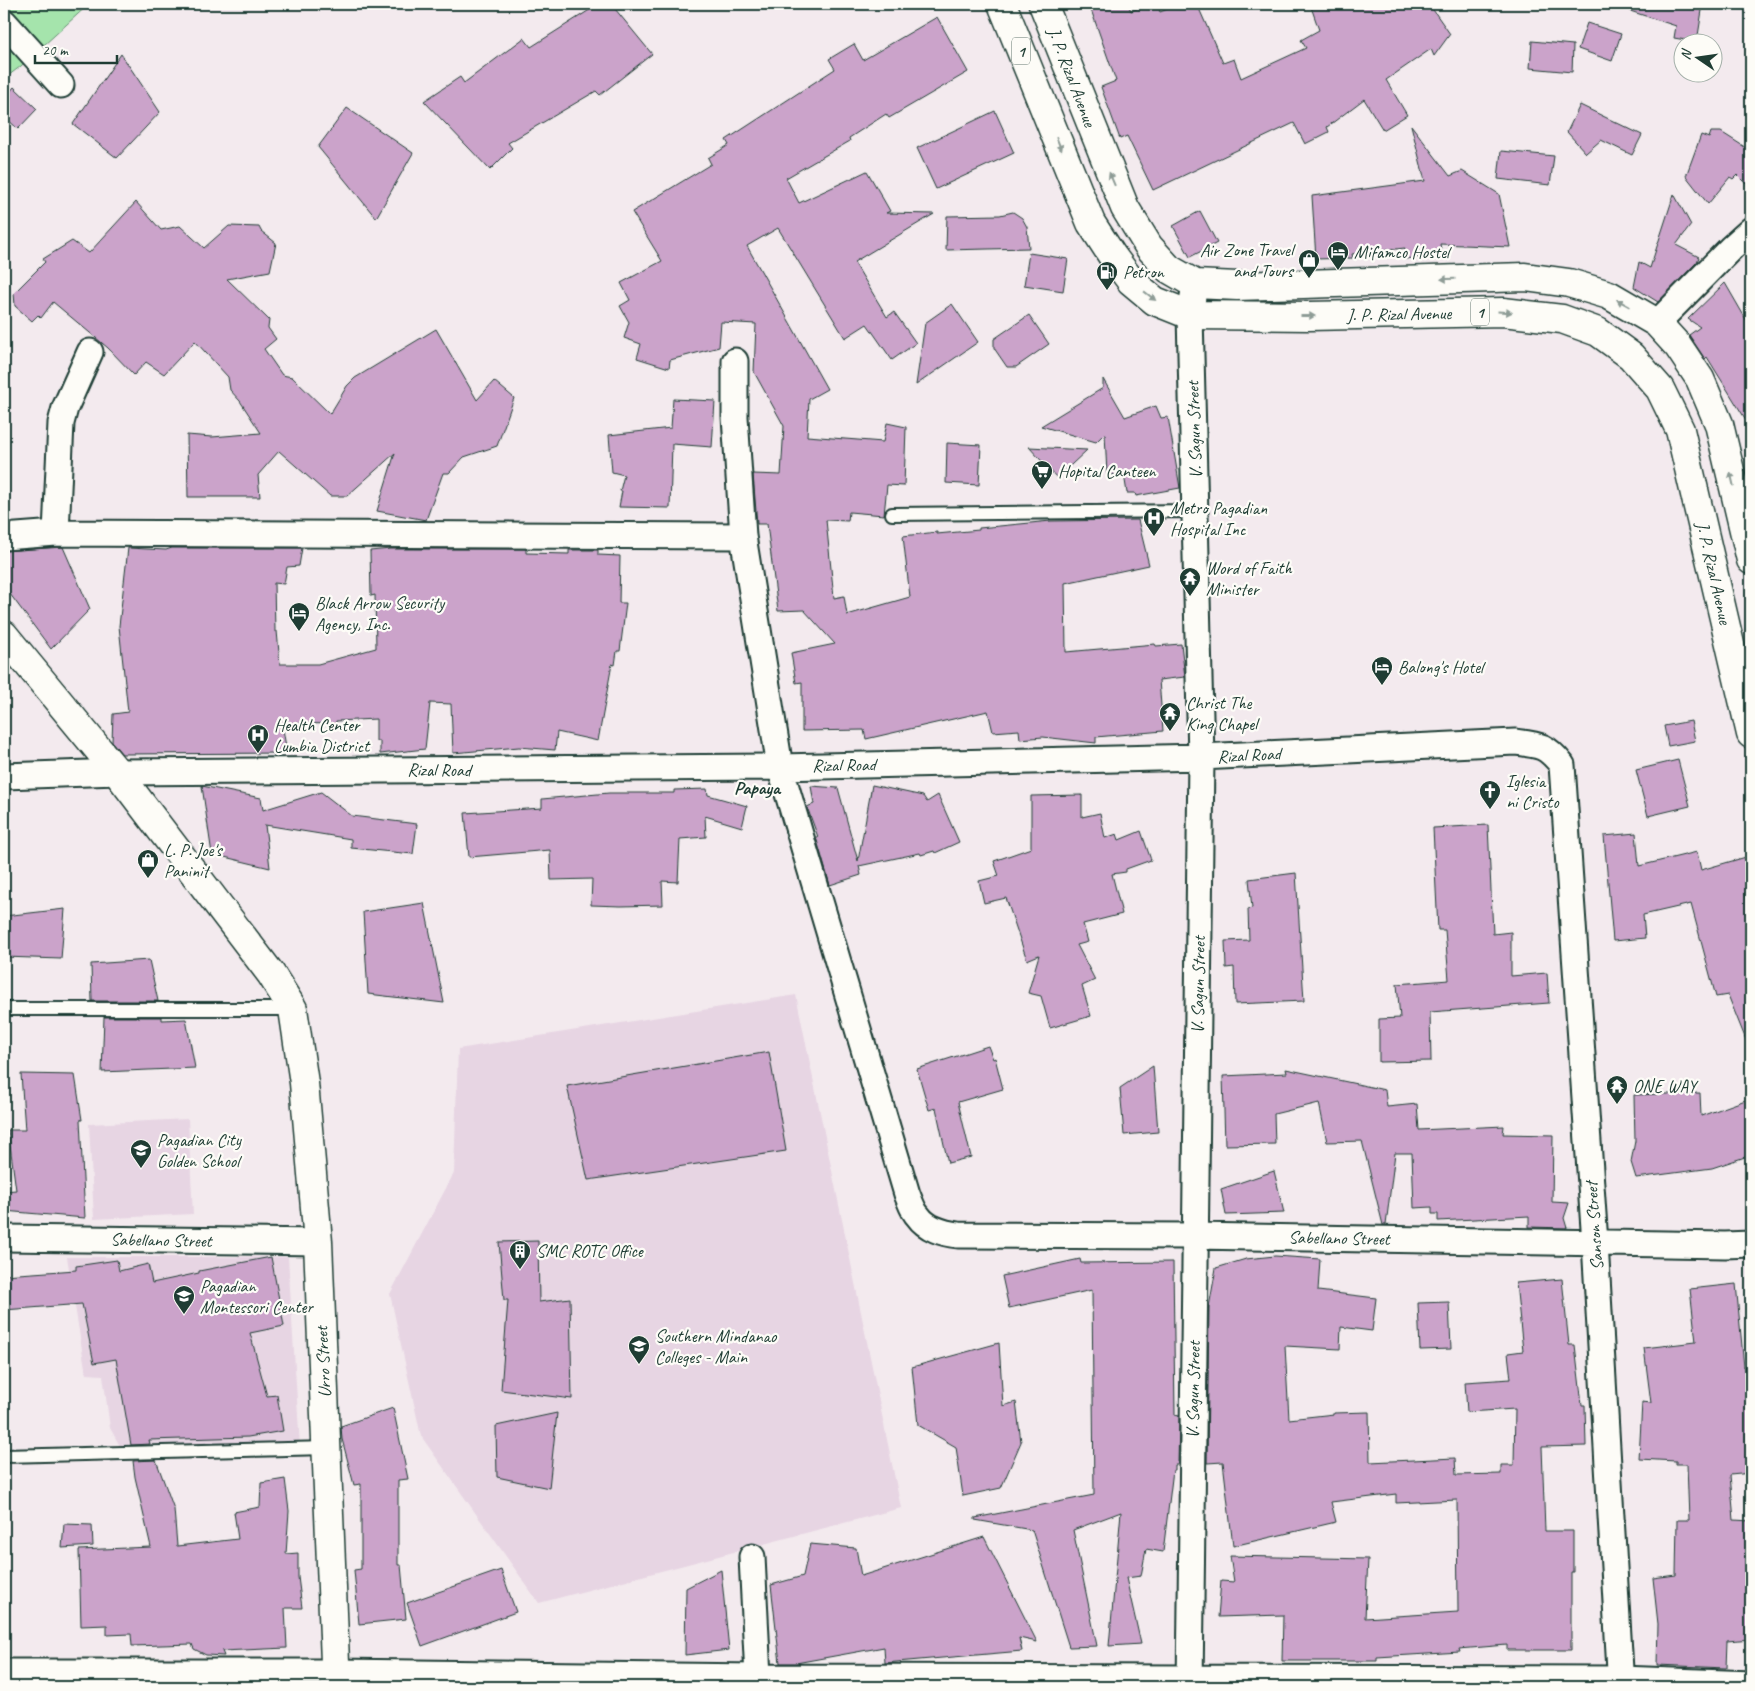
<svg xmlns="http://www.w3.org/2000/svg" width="1755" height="1691" viewBox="0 0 1755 1691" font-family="Caveat,sans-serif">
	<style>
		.built { fill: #e7d5e3 }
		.green { fill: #a5e4ac; stroke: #629070 }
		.building { fill: #cba3ca; stroke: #1f3d34 }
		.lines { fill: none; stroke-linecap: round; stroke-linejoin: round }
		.lane-casing { stroke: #1f3d34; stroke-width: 16 }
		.street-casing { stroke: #1f3d34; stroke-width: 29 }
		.secondary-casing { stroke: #1f3d34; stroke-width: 31 }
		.primary-casing { stroke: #1f3d34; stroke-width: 31 }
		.lane { stroke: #fdfcf7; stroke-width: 12 }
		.street { stroke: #fdfcf7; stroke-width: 25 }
		.secondary { stroke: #fdfcf7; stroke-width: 28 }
		.primary { stroke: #fdfcf7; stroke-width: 28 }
		.oneway { fill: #8e9c96 }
		.labels { text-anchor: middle; stroke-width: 4.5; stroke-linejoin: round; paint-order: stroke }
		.shield { fill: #fdfcf7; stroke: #62766e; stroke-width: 1 }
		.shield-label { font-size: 16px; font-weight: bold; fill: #1f3d34 }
		.street-label { font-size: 18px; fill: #1f3d34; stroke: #fdfcf7 }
		.poi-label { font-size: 18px; fill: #1f3d34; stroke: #fdfcf7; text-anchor: start }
		.neighbourhood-label { font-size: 19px; font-weight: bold; fill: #1f3d34; stroke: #fdfcf7 }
	</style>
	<rect width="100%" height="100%" fill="#f3eaee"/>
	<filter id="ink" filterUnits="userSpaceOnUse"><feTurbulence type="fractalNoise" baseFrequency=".02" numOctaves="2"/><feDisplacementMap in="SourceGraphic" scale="10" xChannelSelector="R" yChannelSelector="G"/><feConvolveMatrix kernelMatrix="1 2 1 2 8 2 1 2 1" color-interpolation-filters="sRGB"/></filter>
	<g filter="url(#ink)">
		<path class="built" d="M796 995 901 1508 539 1603 421 1436 390 1294 454 1173 458 1049Z
			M188 1119 193 1214 94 1219 89 1124Z
			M67 1257H288L300 1447 120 1446 110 1428 103 1375 86 1374Z"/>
		<path class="green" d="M4 4H89L21 66 4 79Z"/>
		<path class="building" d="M599 4H611L652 54 600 95 596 91 508 143 512 148 490 170 424 101 460 77 464 83 524 38 531 47Z
			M1089 4H1128L1131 11 1150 4H1157L1160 12 1181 4H1197L1223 63 1234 59 1241 78 1306 48 1301 40 1319 30 1310 4H1429L1450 34 1434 56 1431 49 1386 80 1407 115 1383 130 1364 99 1327 127 1329 132 1305 144 1294 123 1153 190 1127 136 1120 139 1101 87 1116 81Z
			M1622 4H1703L1697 42 1674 38 1676 26 1621 8Z
			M937 17 968 72 889 118 886 114 849 138 850 141 786 178 799 203 867 171 890 211 886 213 934 214 854 262 887 317 894 312 916 343 892 360 867 324 845 338 778 228 747 246 827 389 809 399 807 436 883 442 887 423 906 427 904 486 887 485 884 515 849 512 848 521 826 520 834 598 844 596 847 615 910 597 903 536 937 532V534L979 530V528L1051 521 1138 520 1149 565 1065 583 1066 652 1155 644 1156 646 1181 644 1185 677 1159 680 1163 731 1096 737V743L1043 737 1020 739 1019 730 993 732 988 711 866 739 864 730 802 731V682L796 683 791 653 835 644 804 610 778 611 767 524H757L753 474 781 475 784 426 754 372 756 324 721 322 719 347 670 360 669 368 637 358 641 344 624 338 629 322 620 306 630 300 621 283 662 261 632 212 711 164 708 158 729 145 726 140 835 69 829 59 854 44 863 60Z
			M1587 23 1621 34 1612 61 1578 49Z
			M1532 41 1573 45 1572 72 1530 68Z
			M121 54 160 112 117 158 73 124Z
			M14 87 37 109 18 129 4 116V99Z
			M1580 105 1642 135 1632 155 1601 140 1586 153 1567 132Z
			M347 108 413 153 376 218 318 147Z
			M995 111 1014 153 936 189 917 148Z
			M1411 125 1450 176 1462 171 1499 194 1510 247 1440 244 1442 255 1405 259V248L1352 254 1353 258 1316 259 1312 196 1425 181Z
			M1711 132H1721L1751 151V189L1737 175 1733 179 1730 177 1708 204 1686 176 1701 135 1709 138Z
			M1501 151 1554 156 1550 185 1498 179Z
			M1674 194 1691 225 1676 245 1699 257 1697 262 1658 302 1634 287 1639 262 1650 268Z
			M136 202 161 230 180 226 204 248 229 226 259 227 261 231 276 243 270 271 227 279 269 320 268 328 276 339 264 349 282 375 292 377 330 414 347 386 355 378 436 329 477 400 494 381 514 398 497 446 464 457 449 473H443L426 520 377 511 395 453 347 496H330L279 451 258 475 260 497H188L187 435 212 437 261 433 240 401 230 390 228 377 195 341 164 374 146 362 134 375 108 348 53 302 41 318 38 315 32 321 15 306 14 293 45 262 43 259 72 241 89 253Z
			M1200 211 1217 243 1190 257 1173 226Z
			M1013 212 1022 218 1027 227 1029 248 946 250 947 216 1000 215Z
			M1029 253 1068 259 1063 291 1024 285Z
			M1725 283 1751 328V428L1707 357 1705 359 1689 335 1700 327 1688 319Z
			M952 304 978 342 916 385 925 323Z
			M1029 315 1049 344 1016 367H1007L994 348V339Z
			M1103 379 1125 417 1156 406 1161 418 1168 417 1180 488 1136 496 1135 493H1127L1124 474 1107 475 1105 433 1096 442 1041 426 1103 388Z
			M673 399 715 401 712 447 672 444 670 508 619 507 622 491H620L624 475 612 472 609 435 671 428Z
			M947 443 981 445 979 485 946 483Z
			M1029 447 1087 450 1057 478Z
			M63 547 90 609 51 649 4 586V551Z
			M128 548 166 550 172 548H302L299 566 287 567 284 584 274 583 275 631H277L280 664H318L376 648 375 595 371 596 370 551 391 549H526V553L569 554V550H598V555L620 556 619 603H626L620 651H617L615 665 612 664 598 741 557 732 555 750 519 747 453 753 451 704 430 703 425 749 380 754V741H376V719L336 721V724L282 723 287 753 122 754 112 742 113 714 128 712 119 626Z
			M1691 721 1695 741 1668 746 1664 726Z
			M1678 760 1690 806 1648 816 1636 770Z
			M872 785 923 796 927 802 938 795 959 842 935 853 934 851 921 855 920 853 859 866 861 875 830 885 816 837H818L807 807 814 804 811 786 838 788 858 861Z
			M202 786 261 798 263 810 321 792 352 816 417 824 413 854 351 848V839L265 825 270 868 212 854Z
			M707 789 708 795 747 806 742 827 705 816 706 837 680 839 678 882 662 881 663 905 621 906 591 905 592 879 551 880 550 850 469 857 465 813 542 808V799L609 793H674V790Z
			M1082 795V817L1100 813 1105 838 1117 834 1119 840 1141 831 1151 860 1126 869V872L1112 874 1122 914 1083 924 1088 942 1077 945 1095 980 1082 986 1091 1016 1050 1028 1041 996 1028 993 1039 955 1027 960 1006 898 984 903 979 881 999 876 994 861 1031 848V796Z
			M1488 825 1493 934 1511 932V976L1547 973 1549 1003 1430 1012 1431 1061 1379 1062V1019L1400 1018 1397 984 1449 980 1445 930H1438L1433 828Z
			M1636 833 1639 866 1697 852 1701 870 1746 857 1751 876V891L1745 893 1751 918V1050H1750L1728 995 1716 997 1691 904 1643 915 1645 938 1613 941 1604 836Z
			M1296 873 1304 1001 1235 1004 1234 967 1226 968 1225 941 1249 940 1248 909 1252 908 1249 879Z
			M424 903 444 1003 368 994 363 912Z
			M65 909 61 959 4 957V916Z
			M149 960 158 1001H92L91 964Z
			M104 1017H162V1020L186 1019 195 1068 102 1072Z
			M988 1046 993 1059 995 1058 1003 1089 958 1102 971 1157 948 1163 936 1108 929 1110 917 1069Z
			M769 1052 786 1151 588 1180 567 1086Z
			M1153 1066 1158 1132 1124 1135 1120 1088Z
			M1286 1069 1385 1090 1387 1107 1417 1104 1419 1130 1504 1126 1503 1134 1553 1135 1552 1202 1569 1203 1564 1218 1567 1228 1529 1227V1216L1438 1221V1214H1432V1207L1414 1208 1412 1153H1395L1386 1225H1383L1362 1141 1327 1142 1319 1103 1274 1114 1275 1144 1225 1145 1223 1076 1287 1073Z
			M21 1074 75 1075 82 1120H80L85 1218 4 1211V1191L16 1190 8 1130H25Z
			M1700 1093 1701 1116 1751 1098V1155L1712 1168 1636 1178 1631 1162 1635 1141 1634 1095Z
			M1274 1171 1284 1213 1226 1215 1221 1189Z
			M538 1241 539 1302 570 1298 572 1399 501 1390 508 1300H504L499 1242Z
			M1275 1256 1320 1259 1318 1291 1376 1298 1372 1331 1341 1327 1340 1349 1285 1346 1289 1419 1334 1414V1413L1369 1412 1370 1462 1455 1458 1456 1475 1501 1474V1465H1514L1515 1409 1467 1412 1465 1382 1511 1379 1508 1353 1523 1351 1516 1283 1562 1279 1569 1345H1575L1582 1405H1585L1586 1446 1542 1447 1545 1531H1573V1572H1571V1650H1507V1645L1459 1649 1460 1652 1377 1657V1661H1282L1283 1615 1218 1617 1221 1581 1234 1582 1230 1556 1368 1559 1365 1618 1458 1612 1457 1500 1396 1503V1494L1331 1502 1336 1522 1233 1546 1223 1462 1207 1463 1209 1307 1216 1268 1246 1259Z
			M271 1257 284 1326 250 1333 267 1396 277 1395 283 1431 248 1437 149 1440 150 1444 131 1445 116 1359 94 1363 82 1304 4 1310V1275L76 1270V1266L117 1260 119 1271 148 1264 152 1283 199 1273V1271Z
			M1080 1259 1081 1263 1173 1262 1175 1415 1179 1416 1178 1465H1175V1470H1173L1163 1552 1146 1549 1141 1576 1126 1578 1141 1644 1109 1646 1121 1512 1073 1530 1097 1646 1069 1647 1032 1530 975 1520V1518L1094 1495 1092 1290 1009 1308 1002 1276Z
			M1736 1284 1744 1367 1751 1365V1473L1730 1475 1734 1520 1751 1521V1639L1727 1641 1726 1668 1657 1665 1658 1624 1653 1578 1676 1575 1677 1520H1689L1687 1464H1676V1461L1639 1459 1642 1402 1651 1403 1644 1348 1696 1342 1690 1289Z
			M1449 1302 1451 1349 1420 1350 1418 1303Z
			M999 1343 1003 1406 1016 1402 1021 1442 1001 1488 963 1496 956 1447 918 1425 912 1367Z
			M393 1408 408 1479 398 1480V1565H401L406 1619 359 1624 354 1570 361 1569V1484L354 1485 342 1439 341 1426Z
			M557 1413 549 1488 497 1477 496 1426Z
			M156 1460 174 1509 177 1546 238 1539 234 1512 260 1507 261 1483 285 1479 289 1511 286 1554 298 1553V1577L302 1608H285L287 1648 222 1651 224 1656 206 1655 194 1649 192 1644 132 1646 131 1634 107 1635V1625L81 1626 79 1550 151 1547 135 1477 133 1461Z
			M64 1524 92 1525 93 1546 62 1548Z
			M984 1537 1037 1642 1019 1638 1022 1651 885 1663 884 1647 796 1663H780L771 1585 803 1576 810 1544 856 1548 861 1576Z
			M501 1570 516 1612 422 1646 407 1603Z
			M721 1570 729 1650 685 1655 686 1588Z"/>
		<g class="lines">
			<g class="lane-casing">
				<path id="lane" d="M892 514 1196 511
					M4 1009H293
					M4 1456 327 1448"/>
			</g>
			<g class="street-casing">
				<path id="street" d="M4 22 61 85
					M1657 323 1731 248 1751 230
					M735 361V417L743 536 780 767 907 1194C910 1201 913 1211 918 1216 927 1229 943 1233 958 1235L1195 1236 1725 1245 1751 1244
					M56 533 61 423 65 408 90 352
					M4 537 56 533 743 536
					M4 776 117 772 780 767 1201 757 1515 742C1540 745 1546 745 1562 765L1595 1243 1621 1687
					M4 1238 318 1242
					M752 1557 758 1677
					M4 1672H337L758 1677 1621 1679 1751 1684
					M1190 1687 1201 757 1190 315 1195 284"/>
			</g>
			<g class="secondary-casing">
				<path id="secondary" d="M4 635 117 772 271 974 293 1009 304 1083 318 1242 336 1687"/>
			</g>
			<g class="primary-casing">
				<path id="primary" d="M1002 4 1091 223 1113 257 1131 281 1155 301 1190 315 1309 316 1503 312 1562 319 1598 332 1631 356 1660 389 1680 430 1751 734
					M1043 4 1125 208 1149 247 1169 269 1195 284 1237 286 1525 277 1569 283 1609 295 1657 323 1678 346 1700 379 1719 424 1751 560"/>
			</g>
			<use href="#lane" class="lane"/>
			<use href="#street" class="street"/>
			<use href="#secondary" class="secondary"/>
			<use href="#primary" class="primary"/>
		</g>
		<defs><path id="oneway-solid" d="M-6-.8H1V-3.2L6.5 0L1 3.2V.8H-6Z" transform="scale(1.25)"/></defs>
		<g class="oneway">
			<use href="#oneway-solid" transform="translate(1059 144) rotate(68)"/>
			<use href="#oneway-solid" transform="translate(1112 179) rotate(-113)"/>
			<use href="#oneway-solid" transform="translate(1448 279) rotate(178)"/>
			<use href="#oneway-solid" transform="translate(1150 296) rotate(38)"/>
			<use href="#oneway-solid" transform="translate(1623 303) rotate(-151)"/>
			<use href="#oneway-solid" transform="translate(1505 312) rotate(4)"/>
			<use href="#oneway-solid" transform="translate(1308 316)"/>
			<use href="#oneway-solid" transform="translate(1732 479) rotate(-103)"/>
		</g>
	</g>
	<defs>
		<g id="hotel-pin" transform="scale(1.125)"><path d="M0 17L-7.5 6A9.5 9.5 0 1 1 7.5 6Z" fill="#1f3d34" stroke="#fdfcf7"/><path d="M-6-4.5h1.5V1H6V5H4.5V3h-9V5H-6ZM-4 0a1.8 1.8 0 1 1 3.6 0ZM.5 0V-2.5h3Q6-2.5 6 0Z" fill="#fff"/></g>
		<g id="shop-pin" transform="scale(1.125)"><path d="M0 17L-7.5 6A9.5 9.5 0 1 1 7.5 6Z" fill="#1f3d34" stroke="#fdfcf7"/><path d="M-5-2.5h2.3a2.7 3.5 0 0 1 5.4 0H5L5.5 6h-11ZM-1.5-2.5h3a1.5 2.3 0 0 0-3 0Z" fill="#fff"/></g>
		<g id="fuel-pin" transform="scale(1.125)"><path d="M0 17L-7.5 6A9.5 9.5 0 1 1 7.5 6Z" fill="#1f3d34" stroke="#fdfcf7"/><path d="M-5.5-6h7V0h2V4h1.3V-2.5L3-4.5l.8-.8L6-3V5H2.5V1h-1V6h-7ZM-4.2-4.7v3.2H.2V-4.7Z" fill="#fff"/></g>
		<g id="supermarket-pin" transform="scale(1.125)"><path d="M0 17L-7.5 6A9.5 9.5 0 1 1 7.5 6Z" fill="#1f3d34" stroke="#fdfcf7"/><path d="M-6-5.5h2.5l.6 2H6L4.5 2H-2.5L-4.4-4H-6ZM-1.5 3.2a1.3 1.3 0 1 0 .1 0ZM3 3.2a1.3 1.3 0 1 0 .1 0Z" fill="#fff"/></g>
		<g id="hospital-pin" transform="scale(1.125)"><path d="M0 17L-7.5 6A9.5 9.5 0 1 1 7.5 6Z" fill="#1f3d34" stroke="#fdfcf7"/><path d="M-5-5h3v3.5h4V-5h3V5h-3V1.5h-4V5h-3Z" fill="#fff"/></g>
		<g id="temple-pin" transform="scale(1.125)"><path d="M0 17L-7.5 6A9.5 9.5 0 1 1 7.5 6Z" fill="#1f3d34" stroke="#fdfcf7"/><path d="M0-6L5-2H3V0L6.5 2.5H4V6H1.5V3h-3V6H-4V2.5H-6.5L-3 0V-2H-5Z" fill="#fff"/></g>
		<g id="church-pin" transform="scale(1.125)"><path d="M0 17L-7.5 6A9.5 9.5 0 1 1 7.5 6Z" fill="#1f3d34" stroke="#fdfcf7"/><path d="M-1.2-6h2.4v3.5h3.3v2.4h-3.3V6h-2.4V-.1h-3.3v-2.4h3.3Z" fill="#fff"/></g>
		<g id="school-pin" transform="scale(1.125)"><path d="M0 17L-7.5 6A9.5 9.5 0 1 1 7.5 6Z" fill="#1f3d34" stroke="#fdfcf7"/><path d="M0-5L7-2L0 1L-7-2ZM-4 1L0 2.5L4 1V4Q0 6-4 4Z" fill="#fff"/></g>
		<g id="building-pin" transform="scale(1.125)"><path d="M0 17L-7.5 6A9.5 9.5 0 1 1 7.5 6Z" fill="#1f3d34" stroke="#fdfcf7"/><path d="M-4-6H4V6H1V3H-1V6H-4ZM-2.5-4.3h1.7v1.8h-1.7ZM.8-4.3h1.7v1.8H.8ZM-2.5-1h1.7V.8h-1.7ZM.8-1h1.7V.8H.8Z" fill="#fff"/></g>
		<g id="university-pin" transform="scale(1.125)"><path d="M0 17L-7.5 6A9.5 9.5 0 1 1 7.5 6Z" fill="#1f3d34" stroke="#fdfcf7"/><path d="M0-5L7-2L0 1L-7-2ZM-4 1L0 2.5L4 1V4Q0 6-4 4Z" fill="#fff"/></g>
	</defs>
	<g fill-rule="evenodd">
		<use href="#hotel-pin" x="1338" y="252"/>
		<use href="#shop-pin" x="1309" y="260"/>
		<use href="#fuel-pin" x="1107" y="272"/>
		<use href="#supermarket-pin" x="1042" y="471"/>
		<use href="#hospital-pin" x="1154" y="518"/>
		<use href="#temple-pin" x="1190" y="578"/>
		<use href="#hotel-pin" x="299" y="613"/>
		<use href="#hotel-pin" x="1382" y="667"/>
		<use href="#temple-pin" x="1170" y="713"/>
		<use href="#hospital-pin" x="258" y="735"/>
		<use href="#church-pin" x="1490" y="791"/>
		<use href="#shop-pin" x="148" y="860"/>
		<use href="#temple-pin" x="1617" y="1086"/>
		<use href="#school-pin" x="141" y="1150"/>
		<use href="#building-pin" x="520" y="1251"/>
		<use href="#school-pin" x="184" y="1296"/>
		<use href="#university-pin" x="639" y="1346"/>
	</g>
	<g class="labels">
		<g class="shield">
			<rect x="1012" y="37.5" width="18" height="27" rx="4"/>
			<rect x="1471" y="298.5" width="18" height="27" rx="4"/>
		</g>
		<g class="shield-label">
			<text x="1021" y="57">1</text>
			<text x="1480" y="318">1</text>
		</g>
		<g class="street-label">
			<text transform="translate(1072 77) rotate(69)" y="6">J. P. Rizal Avenue</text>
			<text transform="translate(1399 314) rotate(-1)" y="6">J. P. Rizal Avenue</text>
			<text transform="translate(1194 430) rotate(-92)" y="6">V. Sagun Street</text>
			<text transform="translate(1714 573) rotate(77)" y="6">J. P. Rizal Avenue</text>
			<text transform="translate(1249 755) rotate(-3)" y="6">Rizal Road</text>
			<text transform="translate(844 765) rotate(-1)" y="6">Rizal Road</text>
			<text x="439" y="776">Rizal Road</text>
			<text transform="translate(1198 985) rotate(-89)" y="6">V. Sagun Street</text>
			<text transform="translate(1594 1226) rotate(-94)" y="6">Sanson Street</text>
			<text transform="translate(1339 1238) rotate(1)" y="6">Sabellano Street</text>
			<text transform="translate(161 1240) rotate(1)" y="6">Sabellano Street</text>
			<text transform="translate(323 1362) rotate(-93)" y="6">Urro Street</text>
			<text transform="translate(1193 1390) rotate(-89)" y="6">V. Sagun Street</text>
		</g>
		<g class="poi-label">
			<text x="1293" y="256" text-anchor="end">Air Zone Travel<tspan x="1293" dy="21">and Tours</tspan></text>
			<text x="1354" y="258">Mifamco Hostel</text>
			<text x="1123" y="278">Petron</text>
			<text x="1058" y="477">Hopital Canteen</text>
			<text x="1170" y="514">Metro Pagadian<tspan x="1170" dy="21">Hospital Inc</tspan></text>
			<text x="1206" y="574">Word of Faith<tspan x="1206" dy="21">Minister</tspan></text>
			<text x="315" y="609">Black Arrow Security<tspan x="315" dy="21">Agency, Inc.</tspan></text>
			<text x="1398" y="673">Balong's Hotel</text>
			<text x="1186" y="709">Christ The<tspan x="1186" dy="21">King Chapel</tspan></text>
			<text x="274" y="731">Health Center<tspan x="274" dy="21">Lumbia District</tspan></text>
			<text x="1506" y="787">Iglesia<tspan x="1506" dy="21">ni Cristo</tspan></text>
			<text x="164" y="856">L. P. Joe's<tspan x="164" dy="21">Paninit</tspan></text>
			<text x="1633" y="1092">ONE WAY</text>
			<text x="157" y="1146">Pagadian City<tspan x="157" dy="21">Golden School</tspan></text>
			<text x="536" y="1257">SMC ROTC Office</text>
			<text x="200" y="1292">Pagadian<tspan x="200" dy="21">Montessori Center</tspan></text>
			<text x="655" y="1342">Southern Mindanao<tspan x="655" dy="21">Colleges - Main</tspan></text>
		</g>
		<g class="neighbourhood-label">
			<text x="757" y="794">Papaya</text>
		</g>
	</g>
	<rect width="1755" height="1691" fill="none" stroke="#fdfcf7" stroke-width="20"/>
	<rect x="10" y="10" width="1735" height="1671" fill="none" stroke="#1f3d34" stroke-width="2" filter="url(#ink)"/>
	<g transform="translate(1698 58) rotate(283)"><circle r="24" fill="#fdfcf7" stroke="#a4b0a9"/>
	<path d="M0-4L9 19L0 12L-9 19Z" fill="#1f3d34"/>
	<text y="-8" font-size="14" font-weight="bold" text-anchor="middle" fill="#1f3d34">N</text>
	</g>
	<path d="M35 55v8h82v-8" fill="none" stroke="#1f3d34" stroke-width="2.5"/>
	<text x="42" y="55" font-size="15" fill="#1f3d34" stroke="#fdfcf7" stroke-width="4" paint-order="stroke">20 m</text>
</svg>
